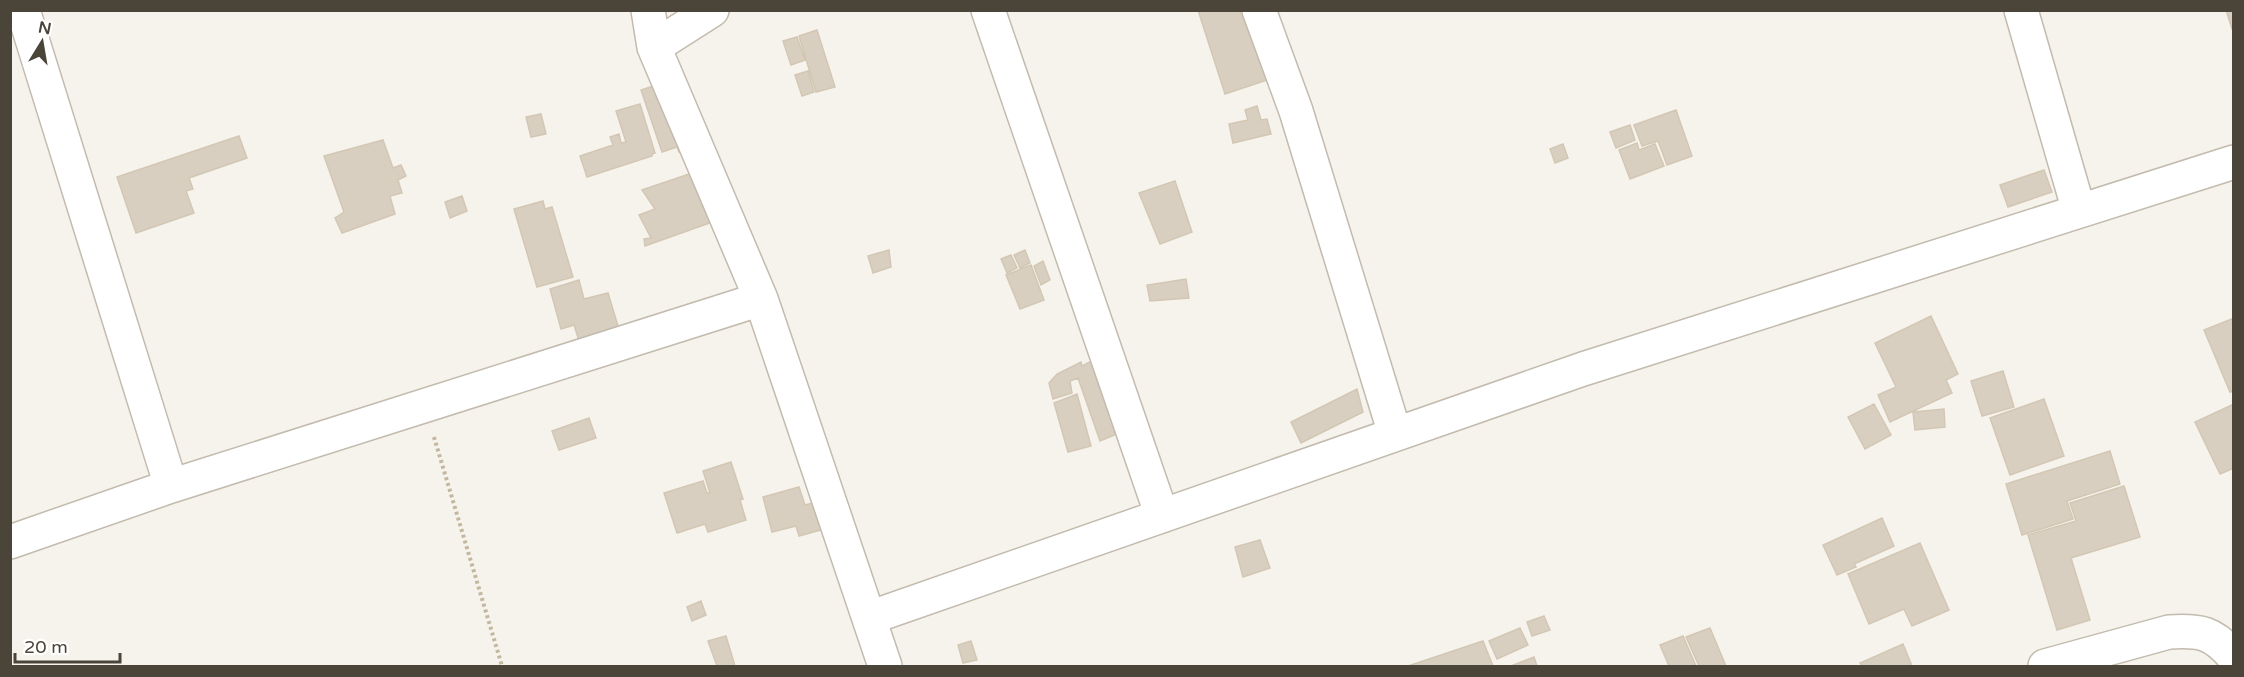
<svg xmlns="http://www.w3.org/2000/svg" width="2244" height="677" viewBox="0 0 2244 677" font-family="'Varela Round',sans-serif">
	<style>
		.building { fill: #d8cfc1; stroke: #d3c7b4; stroke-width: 1.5 }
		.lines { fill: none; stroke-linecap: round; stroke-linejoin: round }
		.minor-casing { stroke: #c2bbae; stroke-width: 36 }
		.path { stroke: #c4b79f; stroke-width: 4; stroke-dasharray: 3 3; stroke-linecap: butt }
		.minor { stroke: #fff; stroke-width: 33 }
	</style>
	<rect width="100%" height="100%" fill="#f6f3ec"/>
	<path class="building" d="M1198 10H1248L1270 79 1225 94Z
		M2226 10H2234V29H2232Z
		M817 30 835 87 816 92 799 36Z
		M797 37 805 60 791 65 783 41Z
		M808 71 814 92 802 96 795 75Z
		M666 82 690 148 679 152 677 147 662 152 641 90Z
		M640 104 655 153 652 154V156L587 177 580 156 613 145 610 137 619 134 621 143 626 142 616 111Z
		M1257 106 1261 120 1267 119 1271 134 1233 143 1229 124 1248 120 1245 110Z
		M1676 110 1692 156 1667 165 1658 141 1642 146 1634 125Z
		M541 114 546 134 531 137 526 117Z
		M1630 125 1635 140 1616 148 1610 132Z
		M239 136 247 158 189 178 193 189 186 191 194 213 136 233 117 177Z
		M383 140 393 168 401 165 406 176 398 180 402 193 390 196 395 214 342 233 335 218 344 212 324 156Z
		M1637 143 1639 150 1655 144 1664 166 1630 179 1619 150Z
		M1563 144 1568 158 1555 163 1550 149Z
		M710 167 721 219 645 246 644 239 651 238 639 215 655 209 642 190Z
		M2044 170 2052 192 2008 207 2000 185Z
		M1175 181 1192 232 1160 244 1139 193Z
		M462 196 467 211 450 218 445 202Z
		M543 201 545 209 552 207 573 277 537 287 514 209Z
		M889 250 891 267 873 273 868 256Z
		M1025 250 1030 263 1020 268 1014 255Z
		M1011 255 1017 268 1007 273 1001 259Z
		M1043 261 1050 280 1041 285 1034 266Z
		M1031 265 1044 300 1020 309 1006 275Z
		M1186 279 1189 298 1150 301 1147 285Z
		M579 280 584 299 608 293 621 336 581 347 574 325 561 329 550 289Z
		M1931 316 1958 374 1946 380 1952 393 1890 422 1878 395 1896 387 1875 343Z
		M2234 318V391L2230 392 2204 330Z
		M1104 355 1131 428 1100 441 1078 378 1070 381 1072 393 1053 399 1049 383 1057 374 1081 362 1082 366Z
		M2003 371 2014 407 1982 416 1971 381Z
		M1357 389 1363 412 1301 443 1291 422Z
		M1077 394 1091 446 1068 452 1054 403Z
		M2044 399 2064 456 2010 475 1990 418Z
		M1874 404 1891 435 1865 449 1848 417Z
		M2234 404V468L2220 474 2195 422Z
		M1944 409 1945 427 1915 430 1913 412Z
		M589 418 596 438 559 450 552 431Z
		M2110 451 2120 484 2067 501 2073 519 2022 535 2006 484Z
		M731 462 743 499 740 500 746 520 708 532 705 524 677 533 664 493 703 481 707 493H710L703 471Z
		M2124 486 2140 537 2071 558 2090 620 2057 630 2028 535 2076 521 2070 503Z
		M799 487 805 505 820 501 828 528 799 536 796 526 772 532 763 497Z
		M1882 518 1894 546 1854 564 1856 567 1837 575 1823 545Z
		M1260 540 1270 568 1243 577 1235 547Z
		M1920 543 1949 610 1912 626 1904 609 1869 624 1848 574Z
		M701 601 706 615 692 621 687 607Z
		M1544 616 1550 630 1532 636 1527 622Z
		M1520 628 1528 645 1497 659 1489 641Z
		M1710 628 1726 666H1699L1686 637Z
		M726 636 735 666H717L708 641Z
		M1683 636 1696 666H1669L1660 645Z
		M971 641 977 660 963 663 958 645Z
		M1483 641 1493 666H1408Z
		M1903 644 1912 666H1862L1860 663Z
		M1534 657 1537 666H1511Z"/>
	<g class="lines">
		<g class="minor-casing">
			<path id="minor" d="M23 10 171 486
				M648 10 654 47 761 299 885 666
				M988 10 1162 516
				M1259 10 1296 111 1395 434
				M2021 10 2079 211
				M654 47 712 10
				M10 542 171 486 761 299
				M869 618 1583 369 2234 162
				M2045 666 2169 632C2200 630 2213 632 2234 657"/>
		</g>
		<path class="path" d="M434 437 502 666"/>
		<use href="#minor" class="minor"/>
	</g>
	<rect width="2244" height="677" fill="none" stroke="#4b4439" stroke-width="24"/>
	<g transform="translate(42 42) rotate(11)" stroke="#ffffff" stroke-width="4.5" paint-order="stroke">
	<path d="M0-4.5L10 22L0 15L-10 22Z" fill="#4b4439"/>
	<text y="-9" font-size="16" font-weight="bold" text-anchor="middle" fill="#4b4439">N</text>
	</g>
	<path d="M15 653v9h105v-9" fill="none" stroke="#4b4439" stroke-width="3"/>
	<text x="24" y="653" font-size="18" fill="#4b4439" stroke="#ffffff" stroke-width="4.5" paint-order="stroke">20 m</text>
</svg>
